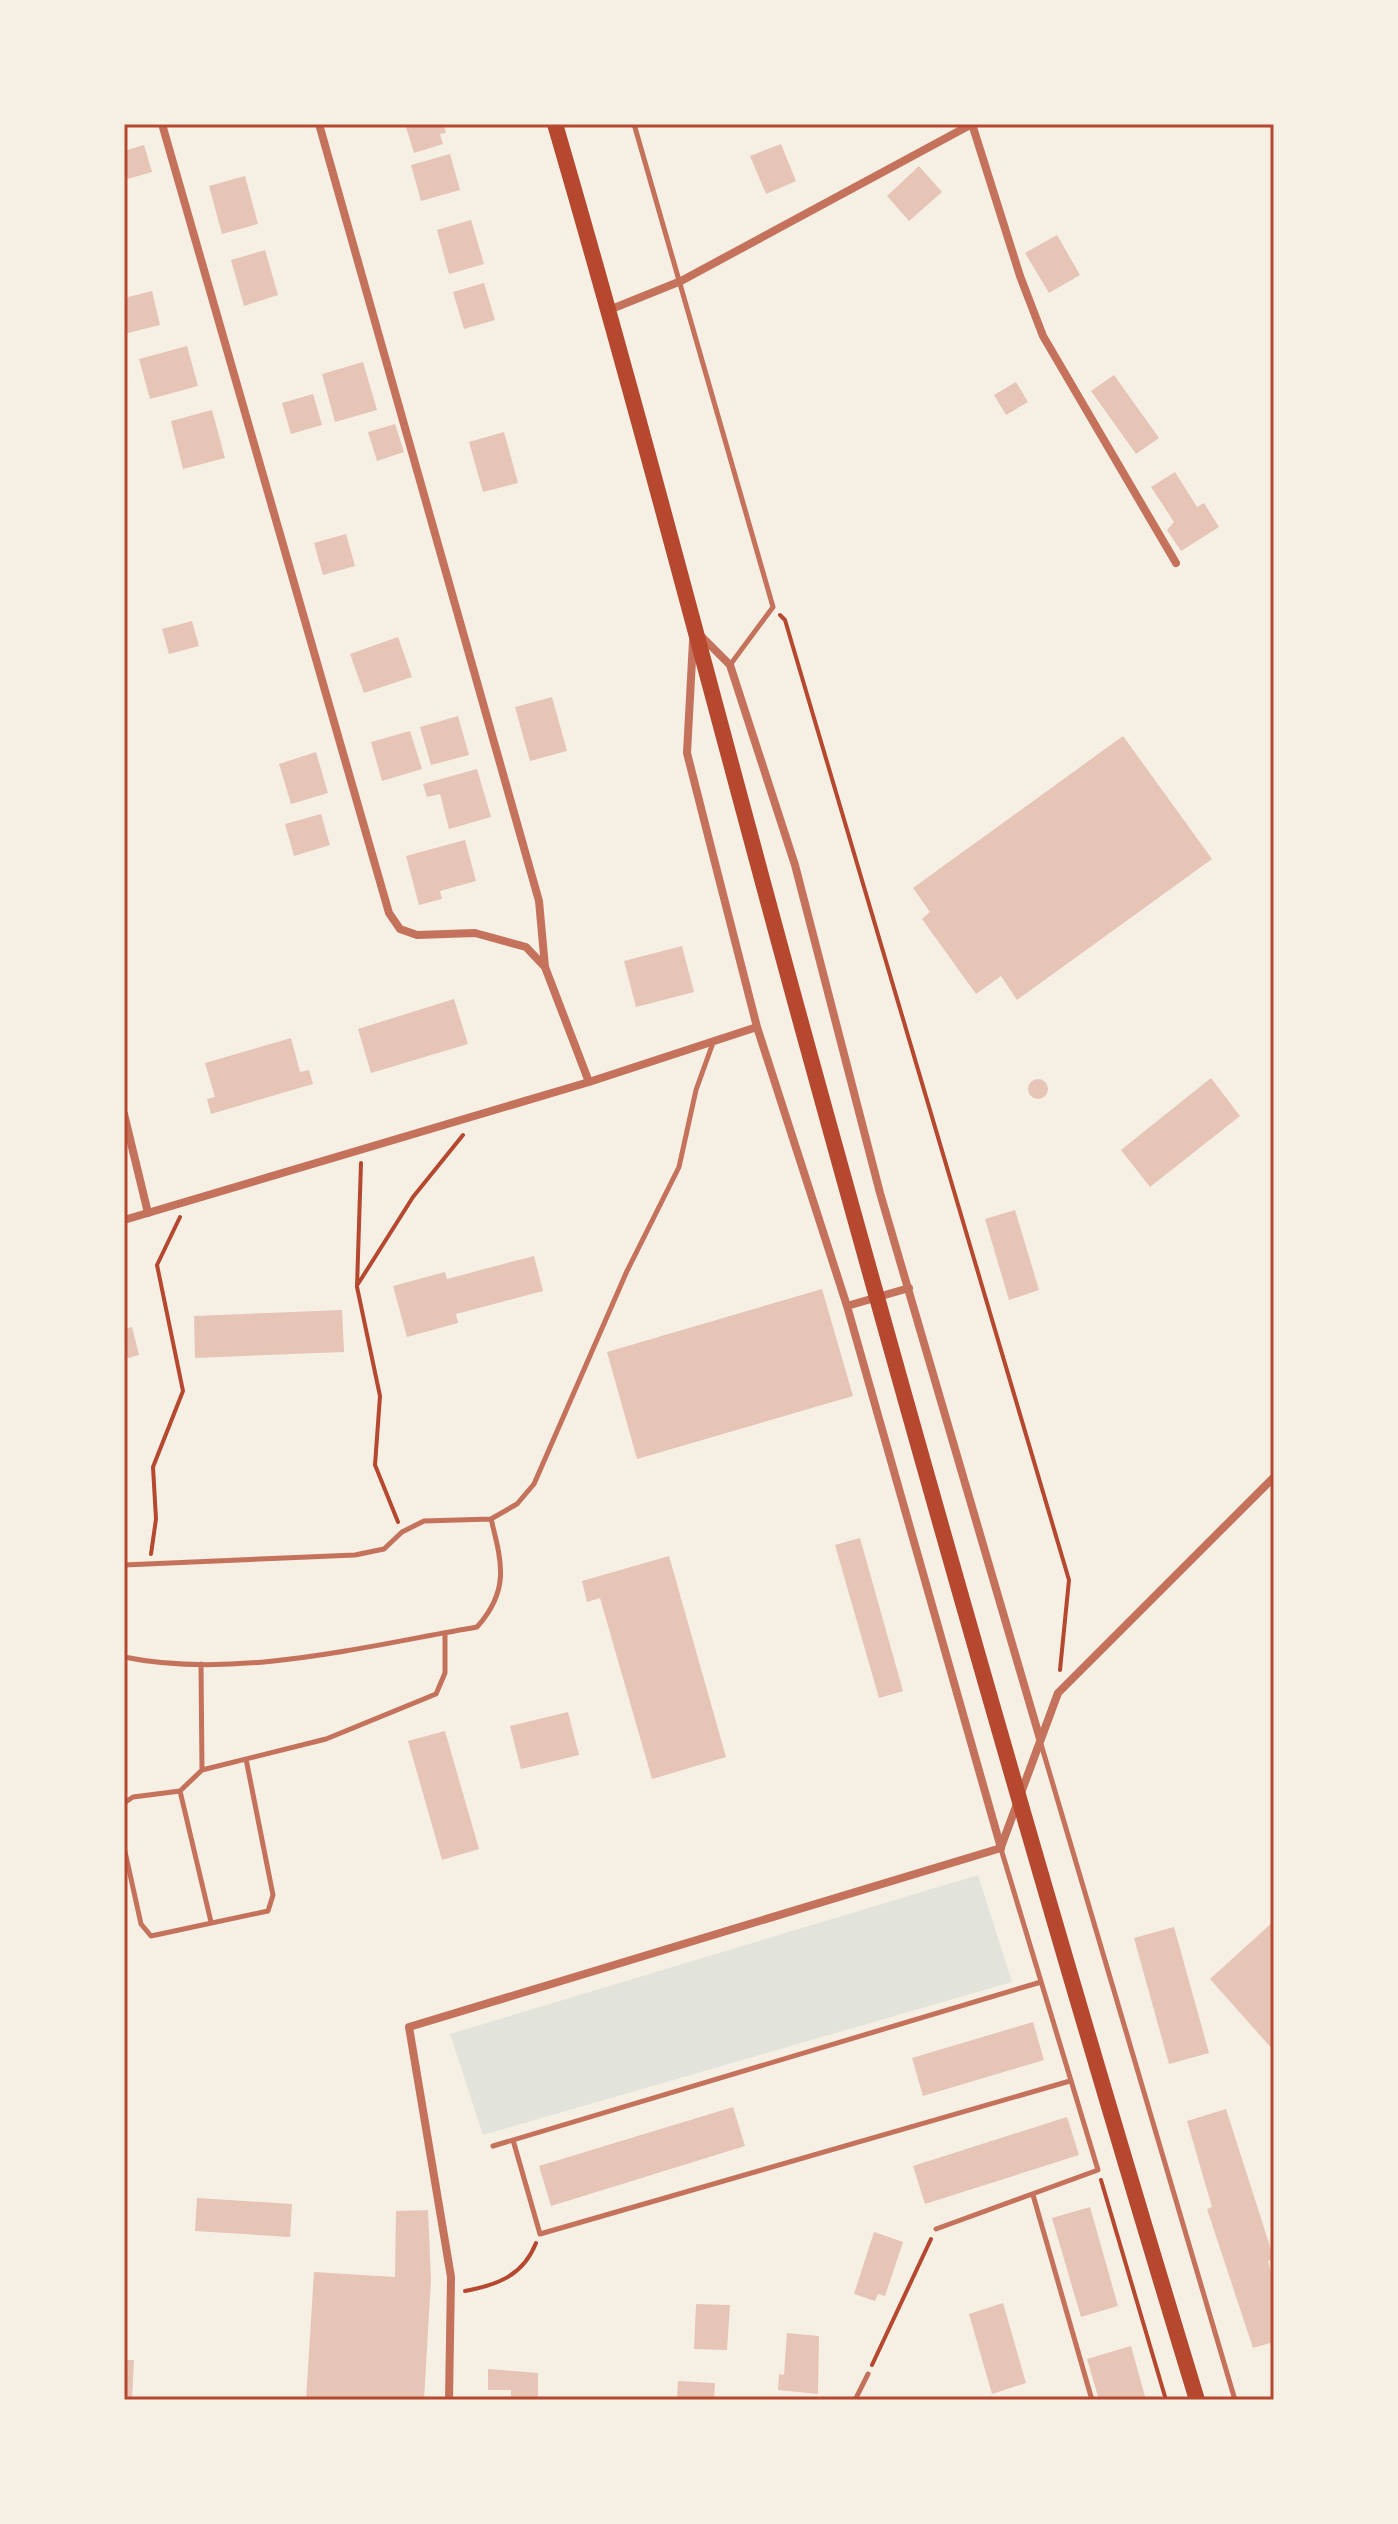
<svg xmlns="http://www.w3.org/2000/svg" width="1398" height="2524" viewBox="0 0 1398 2524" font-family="'Work Sans',sans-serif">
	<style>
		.green { fill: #e2e4dc }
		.building { fill: #e6c5b7 }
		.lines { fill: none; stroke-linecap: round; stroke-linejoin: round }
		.path { stroke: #b5482f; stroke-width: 4 }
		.service { stroke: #c5725c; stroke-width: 5 }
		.minor { stroke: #c5725c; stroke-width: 8 }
		.primary { stroke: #b5482f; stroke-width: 16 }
		.neatline { fill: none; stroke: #b5482f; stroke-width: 3 }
	</style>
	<rect width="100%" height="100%" fill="#f6efe4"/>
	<path class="green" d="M978 1875 1012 1982 483 2135 450 2034Z"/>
	<path class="building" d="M405 124H443L446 133 440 134 443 144 414 153Z
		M781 144 796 181 766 194 750 156Z
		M144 145 152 172 124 180V151Z
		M450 154 460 190 421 201 411 165Z
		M919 166 942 192 909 221 887 196Z
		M245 176 258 224 222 234 209 186Z
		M471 220 484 264 449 274 437 230Z
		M1057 235 1080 275 1049 293 1025 253Z
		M265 250 278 295 244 306 231 260Z
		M484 283 495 320 464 329 453 292Z
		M152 291 160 325 124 334V298Z
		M187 346 198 386 150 399 139 359Z
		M363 362 377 410 335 422 322 374Z
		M1114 375 1159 438 1136 454 1091 391Z
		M1016 382 1028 402 1006 415 994 395Z
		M313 394 322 425 291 434 282 403Z
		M212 410 225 458 183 469 171 421Z
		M395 424 404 452 377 461 368 432Z
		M504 432 518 483 483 492 469 442Z
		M1175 472 1197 507 1204 503 1219 527 1181 551 1167 530 1174 522 1151 487Z
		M346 534 355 566 323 575 314 543Z
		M192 621 199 646 169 654 162 629Z
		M398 637 412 677 364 693 350 654Z
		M552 697 567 751 530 761 515 707Z
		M458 716 469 755 431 765 420 727Z
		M410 731 422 769 382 781 371 742Z
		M1123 736 1212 859 1017 1000 1001 976 976 994 922 919 930 912 913 888Z
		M316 752 328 793 291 804 279 764Z
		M477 769 491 817 449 829 440 794 427 797 423 784Z
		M321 814 330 845 294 856 285 824Z
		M465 840 476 881 440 891 442 899 419 905 406 856Z
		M682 946 694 992 636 1007 624 961Z
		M454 999 468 1044 371 1073 358 1029Z
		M291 1038 300 1072 309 1070 313 1084 211 1114 207 1099 215 1097 205 1063Z
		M1211 1078 1240 1116 1150 1187 1121 1150Z
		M1028 1089a10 10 0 1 1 20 0a10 10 0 1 1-20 0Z
		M1015 1210 1039 1290 1009 1300 985 1219Z
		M534 1256 543 1291 456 1314 458 1323 407 1337 393 1286 445 1272 447 1279Z
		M822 1289 853 1396 637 1459 607 1352Z
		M342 1310 344 1352 195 1358 194 1316Z
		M132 1327 139 1355 125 1359 124 1329Z
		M860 1538 903 1691 879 1698 835 1545Z
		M669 1556 726 1757 652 1779 600 1598 587 1602 582 1581Z
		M568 1712 579 1755 521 1769 510 1726Z
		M445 1731 479 1849 442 1860 408 1741Z
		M1274 1921V2051L1210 1979Z
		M1174 1927 1209 2053 1169 2064 1134 1938Z
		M1033 2022 1044 2060 923 2096 912 2058Z
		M733 2107 745 2146 551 2206 539 2166Z
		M1226 2109 1274 2259 1268 2261 1274 2283V2342L1253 2348 1207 2209 1212 2207 1187 2121Z
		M1067 2117 1079 2155 925 2204 913 2166Z
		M197 2198 292 2204 290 2237 195 2231Z
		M1090 2207 1118 2306 1081 2317 1052 2218Z
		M428 2210 431 2279 424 2400H306L314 2272 395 2277 396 2211Z
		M874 2232 903 2242 885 2296 878 2294 875 2301 854 2294Z
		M1003 2303 1026 2383 992 2394 969 2314Z
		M696 2304 730 2305 727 2350 694 2349Z
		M787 2333 819 2336 818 2394 778 2390 779 2374 784 2375Z
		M1131 2346 1146 2400H1099L1087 2359Z
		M124 2360H134L132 2400H124Z
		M488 2369 538 2373V2400H511V2390H488Z
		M678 2381 715 2383 714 2400H677Z"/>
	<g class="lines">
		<path class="path" d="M780 615 785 620 1069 1580 1060 1670
			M361 1163 357 1287 380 1396 375 1465 398 1522
			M358 1284 413 1197 463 1135
			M151 1554 156 1519 153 1467 183 1391 157 1265 180 1217
			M1101 2180 1166 2400
			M465 2291C497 2285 523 2276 536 2243
			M872 2365 931 2239"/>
		<path class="service" d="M634 124 773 607 730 665
			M124 1565 355 1555 384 1549 402 1532 424 1521 491 1519
			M124 1657C235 1680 366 1646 477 1627 510 1590 502 1563 491 1519L517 1504 534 1484 627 1271 679 1167 696 1090 714 1040
			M201 1664 202 1770 180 1791 211 1922
			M1041 1744 1235 2400
			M202 1770 326 1739 436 1694 445 1673V1633
			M124 1803 133 1797 180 1791
			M124 1847 141 1924 151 1936 268 1911 273 1895 246 1759
			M513 2140 540 2234 1070 2081
			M493 2146 1041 1982
			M1033 2195 1092 2400
			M936 2229 1098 2170 1001 1849
			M855 2400 868 2374"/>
		<path class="minor" d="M162 124 389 913 400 929 417 935 475 933 526 947 544 966
			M319 124 539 901 545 967 589 1082
			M972 124 1020 276 1043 336 1176 563
			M609 310 681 281 972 124
			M701 636 730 665 795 865 880 1193 1040 1739
			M693 641 687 753 714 859 757 1027 847 1306 1001 1848
			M124 1114 148 1213
			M124 1220 589 1082 757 1027
			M847 1306 909 1288
			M1001 1847 1058 1693 1274 1477
			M449 2400 451 2277 409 2027 1001 1848"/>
		<path class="primary" d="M555 124C645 432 724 743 809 1052 933 1503 1061 1953 1197 2400"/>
	</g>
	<rect width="1398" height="2524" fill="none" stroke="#f6efe4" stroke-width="252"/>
	<rect x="126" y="126" width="1146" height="2272" class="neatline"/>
</svg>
